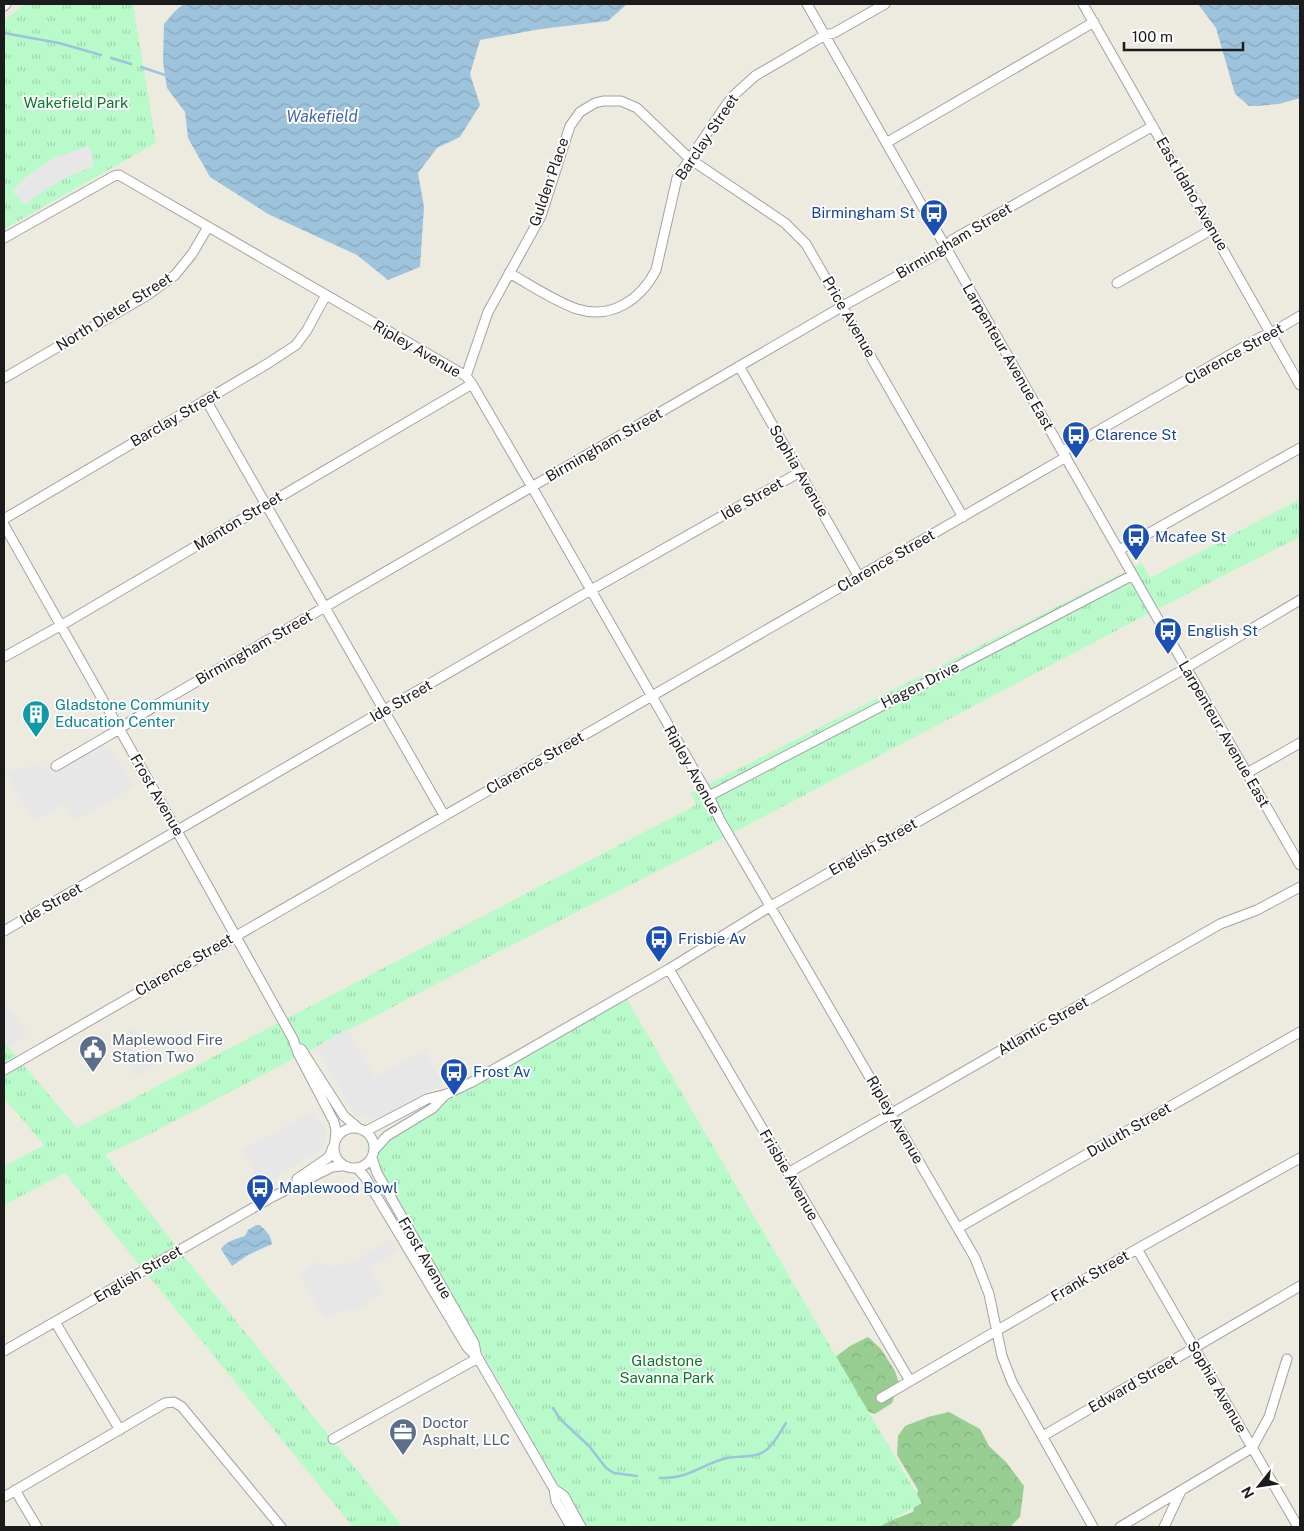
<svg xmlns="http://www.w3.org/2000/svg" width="1304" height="1531" viewBox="0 0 1304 1531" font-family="'Public Sans',sans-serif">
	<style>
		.forest { fill: url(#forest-crowns) }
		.park { fill: url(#park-tufts) }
		.parking { fill: #e7e7e7 }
		.water { fill: url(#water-waves) }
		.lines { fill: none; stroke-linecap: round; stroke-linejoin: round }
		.stream { stroke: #9ec3dc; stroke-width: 2.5 }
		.minor-casing { stroke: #a2a2a2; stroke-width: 11 }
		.minor { stroke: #fff; stroke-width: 9 }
		.labels { text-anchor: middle; stroke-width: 4; stroke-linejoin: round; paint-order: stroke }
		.park-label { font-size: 15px; fill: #087925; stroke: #fff }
		.street-label { font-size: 15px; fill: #1b1b1b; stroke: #fff }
		.transit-label { font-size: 15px; fill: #164399; stroke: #fff; text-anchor: start }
		.culture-label { font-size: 15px; fill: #0d838f; stroke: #fff; text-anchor: start }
		.service-label { font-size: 15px; fill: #4e5e75; stroke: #fff; text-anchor: start }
		.water-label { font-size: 16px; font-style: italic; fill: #4667ab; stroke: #fff }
	</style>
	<defs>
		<pattern id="forest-crowns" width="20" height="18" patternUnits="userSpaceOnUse" patternTransform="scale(1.25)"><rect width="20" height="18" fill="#99ce93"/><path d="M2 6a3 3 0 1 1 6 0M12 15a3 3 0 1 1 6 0" fill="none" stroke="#83b07e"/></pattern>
		<pattern id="park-tufts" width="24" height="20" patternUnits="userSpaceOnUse" patternTransform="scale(1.25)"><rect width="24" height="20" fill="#b9faca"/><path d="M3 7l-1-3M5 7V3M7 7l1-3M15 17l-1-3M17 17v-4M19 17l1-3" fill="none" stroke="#9ed6ad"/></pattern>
		<pattern id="water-waves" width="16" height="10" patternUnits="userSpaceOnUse" patternTransform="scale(1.25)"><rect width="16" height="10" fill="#9ec3dc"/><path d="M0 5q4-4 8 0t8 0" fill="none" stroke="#88a7bc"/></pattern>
	</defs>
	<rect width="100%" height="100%" fill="#edebdf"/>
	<path class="forest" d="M868 1337 881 1349 895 1371 899 1383 892 1403 875 1414 859 1409 826 1364 850 1346Z
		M949 1412 980 1429 989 1446 1006 1462 1024 1486 1020 1517 1010 1527H874L913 1512 918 1490 897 1455 898 1436 905 1426 928 1417Z"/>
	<path class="park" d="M24 4H133L156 143 4 229V21Z
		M1300 499V537L1165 605 744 827 467 968 140 1139 105 1155 176 1246 140 1266 65 1173 4 1205V1166L44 1145 4 1098V1042L77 1128 696 805 691 793 1142 563 1150 578Z
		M625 996 922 1503 879 1527H582L366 1149Z
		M182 1254 403 1527H353L147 1274Z"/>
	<path class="parking" d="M89 146 93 157 94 166 65 178 46 189 25 205 12 191 28 175 56 157Z
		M98 736 105 747H110L135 787 74 821 64 804 34 822 5 773 9 770 26 768 38 762 41 767 44 768Z
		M4 1002 28 1033 10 1048 4 1040Z
		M134 1028 156 1065 136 1077 114 1040Z
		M347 1029 375 1077 424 1050 443 1083 378 1119 355 1115 316 1047Z
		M314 1111 326 1131 325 1147 262 1186 242 1150Z
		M391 1239 398 1251 369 1268 384 1294 351 1313 347 1308 325 1320 298 1273 316 1262 330 1266 350 1263Z"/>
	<path class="water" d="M184 4H627L608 21 541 29 480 40 470 74 480 105 460 137 437 148 418 173 424 207 420 267 388 280 357 255 268 214 210 177 188 138 185 112 167 88 163 62 164 24 175 11Z
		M1198 4H1300V98L1279 104 1257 106H1249L1235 94 1216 28Z
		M256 1225H260C266 1231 271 1235 272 1244L248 1255 232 1266 221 1249C226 1241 236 1239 245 1236L248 1230Z"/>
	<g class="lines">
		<path class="stream" d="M4 33 59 43 101 55
			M111 58 131 64
			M141 67 165 75
			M553 1408 560 1419 589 1446 606 1468 614 1473 637 1476
			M660 1478C688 1479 699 1466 723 1459 736 1455 753 1459 765 1451 774 1445 780 1432 786 1423"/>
		<g class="minor-casing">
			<path id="minor" d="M807 4 1147 600 1300 865
				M1083 4 1300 385
				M4 6 6 4
				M886 143 1094 22
				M4 238 114 176 119 175 466 376 472 384 532 487 709 796 720 820 975 1258 989 1294 1002 1356 1012 1382 1093 1527
				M509 273C531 285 554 301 577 309 612 320 641 299 656 270L677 178 724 108 733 96 755 76 825 35 834 33 885 4
				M1117 283 1204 234 1211 228
				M739 366 859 577
				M466 376 488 312 541 216 570 126 580 112 595 103 603 101H621L637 108 690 159 785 223 806 244 963 517
				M4 378 146 296 175 275 192 254 208 227
				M206 400 444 815
				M1063 451 1261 337 1271 333 1300 316
				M4 519 267 364 296 345 307 330 326 295
				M4 525 177 831 293 1039 298 1053 334 1122 336 1130 335 1140
				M1119 550 1300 448
				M4 657 67 622 472 384
				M56 766 111 734 158 704 843 306 937 254 952 240 1153 126
				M1247 773 1300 743
				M709 796 1133 575
				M4 931 591 590 800 472
				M669 969 910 1381
				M301 1049 344 1116 357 1127
				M4 1070 1066 457
				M334 1148a20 20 0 1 1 40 0a20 20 0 1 1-40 0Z
				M366 1131 427 1099 447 1094 472 1082 669 969 771 906 1186 668 1300 600
				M375 1149 387 1136 433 1108 446 1094
				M372 1158 377 1173 474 1343 477 1358
				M357 1168 365 1177 467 1347 478 1358 554 1489 564 1496 581 1527
				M788 1173 1220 924 1257 910 1300 887
				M297 1179 329 1157 333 1147
				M958 1228 1300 1032
				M1137 1249 1297 1525
				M55 1322 120 1430
				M4 1351 272 1197 332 1167 341 1166H346
				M881 1398 1137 1249 1300 1158
				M1043 1436 1300 1286
				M333 1439 478 1358
				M554 1489 556 1501 571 1527
				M15 1490 37 1527
				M4 1497 165 1403 174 1402 182 1407 281 1527
				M1120 1527 1252 1448 1269 1417 1287 1359
				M1164 1527 1181 1491"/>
		</g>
		<use href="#minor" class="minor"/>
	</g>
	<defs>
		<g id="bus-pin" transform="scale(1.4375)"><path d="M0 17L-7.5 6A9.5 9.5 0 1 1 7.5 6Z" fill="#1a4fb4" stroke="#fff"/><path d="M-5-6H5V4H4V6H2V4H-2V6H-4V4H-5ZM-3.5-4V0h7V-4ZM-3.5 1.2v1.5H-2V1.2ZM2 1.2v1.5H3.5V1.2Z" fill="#fff"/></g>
		<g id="building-pin" transform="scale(1.4375)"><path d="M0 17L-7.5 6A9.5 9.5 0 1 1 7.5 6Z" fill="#0f9aa8" stroke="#fff"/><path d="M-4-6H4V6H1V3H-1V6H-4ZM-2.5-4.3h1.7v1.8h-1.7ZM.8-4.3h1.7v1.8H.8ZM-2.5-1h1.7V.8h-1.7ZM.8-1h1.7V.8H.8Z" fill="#fff"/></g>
		<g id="civic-pin" transform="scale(1.4375)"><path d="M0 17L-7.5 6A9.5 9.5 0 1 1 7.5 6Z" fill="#5c6f8a" stroke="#fff"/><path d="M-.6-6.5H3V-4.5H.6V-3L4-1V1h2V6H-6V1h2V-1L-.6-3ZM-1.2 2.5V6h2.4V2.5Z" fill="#fff"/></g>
		<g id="office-pin" transform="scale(1.4375)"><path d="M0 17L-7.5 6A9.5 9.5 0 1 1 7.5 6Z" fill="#5c6f8a" stroke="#fff"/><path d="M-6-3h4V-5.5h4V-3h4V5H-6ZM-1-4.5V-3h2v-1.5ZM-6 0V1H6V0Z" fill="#fff"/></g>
	</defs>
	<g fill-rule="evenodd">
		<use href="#bus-pin" x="934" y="213"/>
		<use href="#bus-pin" x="1076" y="435"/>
		<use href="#bus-pin" x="1136" y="537"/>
		<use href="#bus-pin" x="1168" y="631"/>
		<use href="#building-pin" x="36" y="714"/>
		<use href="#bus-pin" x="659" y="939"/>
		<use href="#civic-pin" x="93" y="1049"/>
		<use href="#bus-pin" x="454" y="1072"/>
		<use href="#bus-pin" x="260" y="1188"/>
		<use href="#office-pin" x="403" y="1432"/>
	</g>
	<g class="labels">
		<g class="park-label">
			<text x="76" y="108">Wakefield Park</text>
			<text x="667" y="1366">Gladstone<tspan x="667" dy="17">Savanna Park</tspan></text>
		</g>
		<g class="street-label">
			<text transform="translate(707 137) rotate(-56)" y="5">Barclay Street</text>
			<text transform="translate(549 182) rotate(-71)" y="5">Gulden Place</text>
			<text transform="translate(1192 194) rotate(60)" y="5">East Idaho Avenue</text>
			<text transform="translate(954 241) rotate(-31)" y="5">Birmingham Street</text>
			<text transform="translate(114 312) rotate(-32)" y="5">North Dieter Street</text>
			<text transform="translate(849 317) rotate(60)" y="5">Price Avenue</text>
			<text transform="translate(417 349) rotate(30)" y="5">Ripley Avenue</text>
			<text transform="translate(1234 354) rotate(-29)" y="5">Clarence Street</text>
			<text transform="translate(1008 357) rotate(60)" y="5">Larpenteur Avenue East</text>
			<text transform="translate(175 418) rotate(-30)" y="5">Barclay Street</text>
			<text transform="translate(604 445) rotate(-30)" y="5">Birmingham Street</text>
			<text transform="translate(799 471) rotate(60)" y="5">Sophia Avenue</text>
			<text transform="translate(752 499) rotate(-30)" y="5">Ide Street</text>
			<text transform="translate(238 521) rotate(-31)" y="5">Manton Street</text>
			<text transform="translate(886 561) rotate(-30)" y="5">Clarence Street</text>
			<text transform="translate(254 648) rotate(-30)" y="5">Birmingham Street</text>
			<text transform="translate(920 685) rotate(-27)" y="5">Hagen Drive</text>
			<text transform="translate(401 701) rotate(-30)" y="5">Ide Street</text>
			<text transform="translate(1224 734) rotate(60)" y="5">Larpenteur Avenue East</text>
			<text transform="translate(535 763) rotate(-30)" y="5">Clarence Street</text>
			<text transform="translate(692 770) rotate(61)" y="5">Ripley Avenue</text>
			<text transform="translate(157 795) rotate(60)" y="5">Frost Avenue</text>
			<text transform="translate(873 847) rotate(-30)" y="5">English Street</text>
			<text transform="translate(51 904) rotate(-30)" y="5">Ide Street</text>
			<text transform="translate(184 965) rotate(-30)" y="5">Clarence Street</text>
			<text transform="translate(1043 1026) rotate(-30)" y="5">Atlantic Street</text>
			<text transform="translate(895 1120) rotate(60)" y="5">Ripley Avenue</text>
			<text transform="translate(1129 1130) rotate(-30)" y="5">Duluth Street</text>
			<text transform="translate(789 1175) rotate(60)" y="5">Frisbie Avenue</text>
			<text transform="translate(425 1258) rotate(60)" y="5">Frost Avenue</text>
			<text transform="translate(138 1274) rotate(-30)" y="5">English Street</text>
			<text transform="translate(1090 1276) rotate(-30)" y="5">Frank Street</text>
			<text transform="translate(1133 1384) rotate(-30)" y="5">Edward Street</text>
			<text transform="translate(1217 1387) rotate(60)" y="5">Sophia Avenue</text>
		</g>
		<g class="transit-label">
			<text x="915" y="218" text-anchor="end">Birmingham St</text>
			<text x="1095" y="440">Clarence St</text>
			<text x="1155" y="542">Mcafee St</text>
			<text x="1187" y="636">English St</text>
			<text x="678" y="944">Frisbie Av</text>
			<text x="473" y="1077">Frost Av</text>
			<text x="279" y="1193">Maplewood Bowl</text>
		</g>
		<g class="culture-label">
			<text x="55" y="710">Gladstone Community<tspan x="55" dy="17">Education Center</tspan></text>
		</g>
		<g class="service-label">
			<text x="112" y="1045">Maplewood Fire<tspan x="112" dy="17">Station Two</tspan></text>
			<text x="422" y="1428">Doctor<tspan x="422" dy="17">Asphalt, LLC</tspan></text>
		</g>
		<g class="water-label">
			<text x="322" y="122">Wakefield</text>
		</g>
	</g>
	<rect width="1304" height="1531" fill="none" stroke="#1b1b1b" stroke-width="10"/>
	<g transform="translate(1259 1486) rotate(240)" stroke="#ffffff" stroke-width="4" paint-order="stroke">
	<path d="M0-4L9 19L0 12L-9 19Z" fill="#1b1b1b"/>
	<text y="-8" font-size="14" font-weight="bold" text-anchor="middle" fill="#1b1b1b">N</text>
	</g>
	<path d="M1124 42v8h119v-8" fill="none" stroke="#1b1b1b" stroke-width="2.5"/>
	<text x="1132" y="42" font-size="15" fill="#1b1b1b" stroke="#ffffff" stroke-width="4" paint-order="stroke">100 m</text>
</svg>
